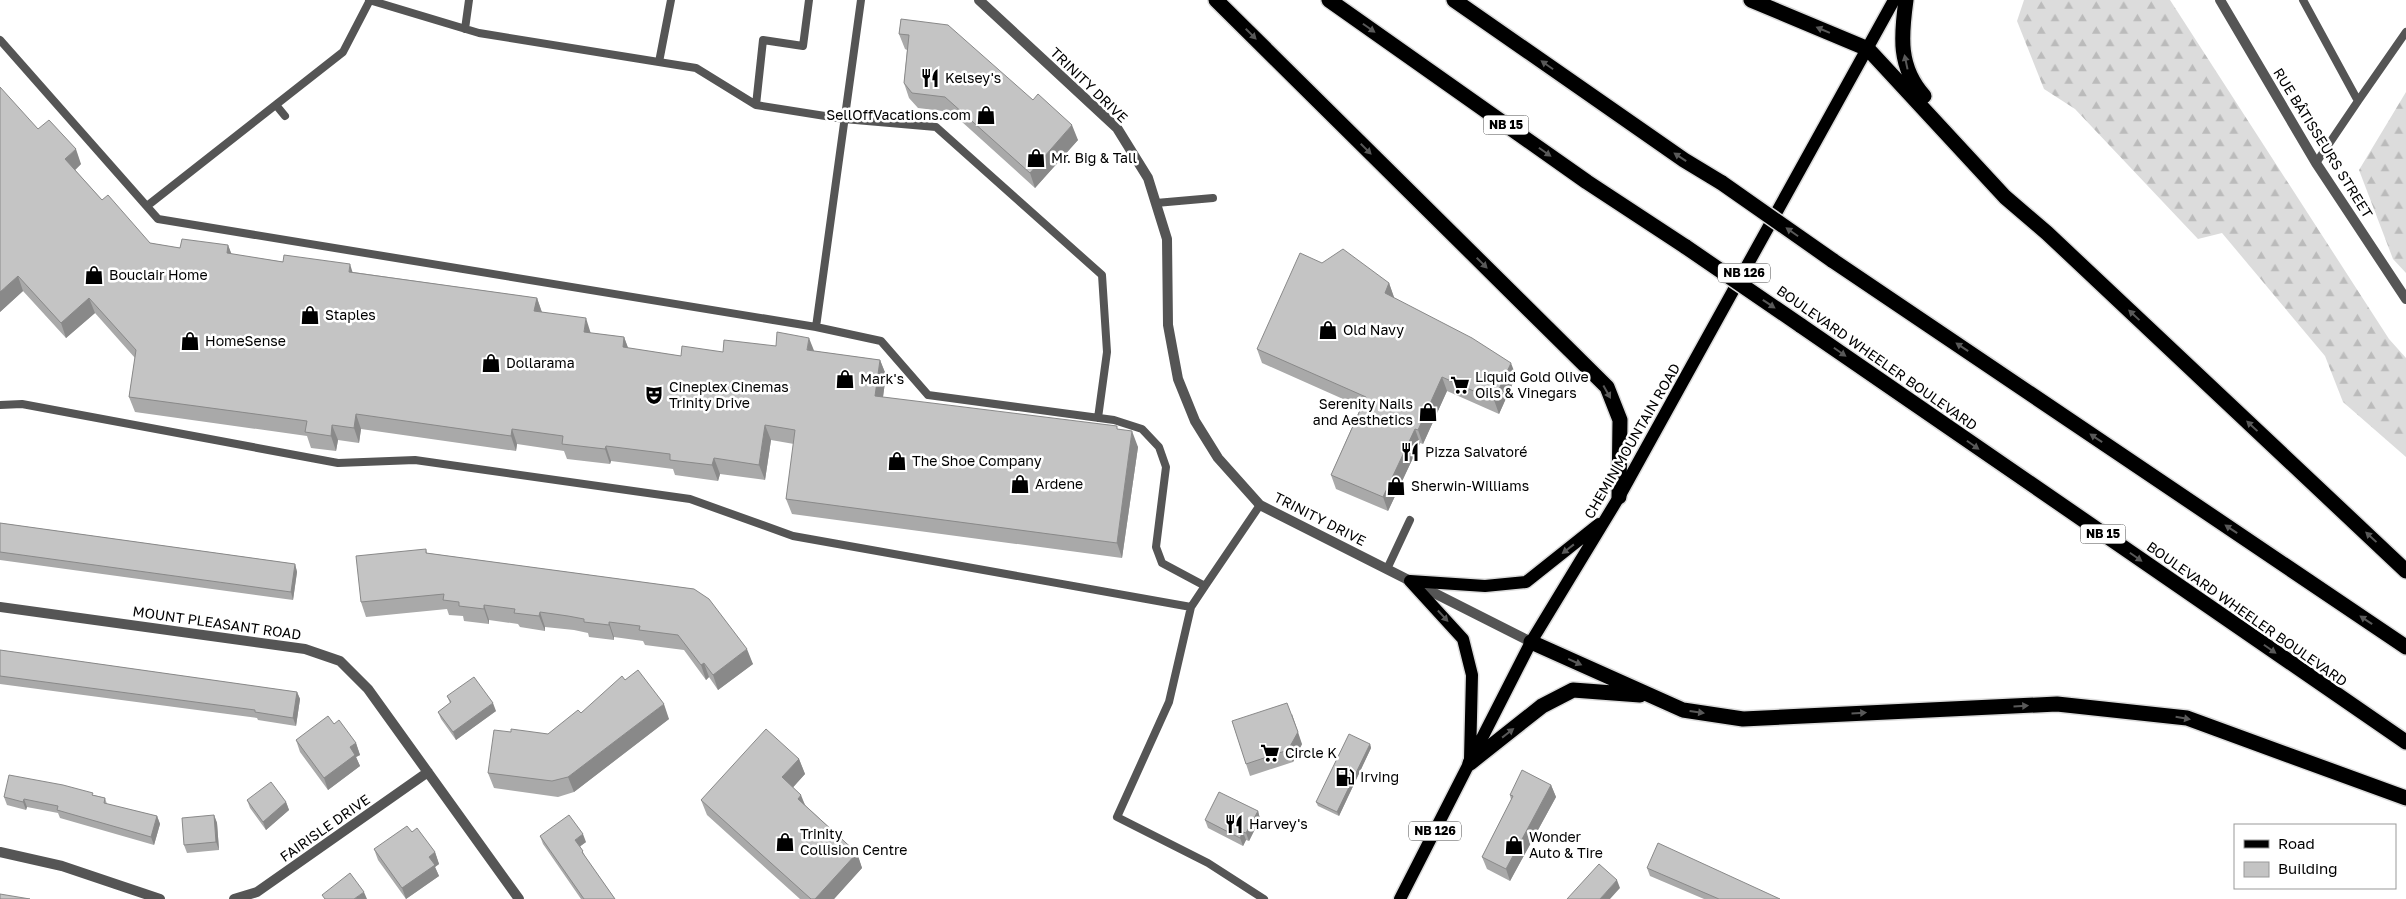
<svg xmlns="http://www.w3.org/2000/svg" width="2406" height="899" viewBox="0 0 2406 899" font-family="'Golos Text',sans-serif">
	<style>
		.forest { fill: url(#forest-firs) }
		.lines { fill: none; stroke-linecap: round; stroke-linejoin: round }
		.primary-casing { stroke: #dbdbdb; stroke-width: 15 }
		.motorway-casing { stroke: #dbdbdb; stroke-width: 18 }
		.service { stroke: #555; stroke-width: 8 }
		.minor { stroke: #555; stroke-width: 10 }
		.tertiary { stroke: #555; stroke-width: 10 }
		.primary { stroke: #000; stroke-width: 12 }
		.motorway { stroke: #000; stroke-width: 15 }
		.motorway-bridge-casing { stroke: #dbdbdb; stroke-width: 18; stroke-linecap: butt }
		.motorway-bridge { stroke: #000; stroke-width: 15 }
		.wall { fill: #a9a9a9 }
		.shaded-wall { fill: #898989 }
		.building { fill: #c4c4c4; stroke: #898989 }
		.oneway { fill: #595959 }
		.labels { text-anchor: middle; stroke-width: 5; stroke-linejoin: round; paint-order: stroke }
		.shield { fill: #fff; stroke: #4c4c4c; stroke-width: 1 }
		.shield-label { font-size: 12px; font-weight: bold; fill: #000 }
		.poi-label { font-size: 14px; fill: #000; stroke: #fff; text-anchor: start }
		.street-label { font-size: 14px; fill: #000; stroke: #fff }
	</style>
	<defs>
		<pattern id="forest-firs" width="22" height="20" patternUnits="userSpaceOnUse" patternTransform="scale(1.25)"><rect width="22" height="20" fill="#dcdcdc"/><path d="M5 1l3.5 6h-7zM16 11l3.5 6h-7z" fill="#bbb"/></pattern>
	</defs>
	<rect width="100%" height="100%" fill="#fff"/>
	<path class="forest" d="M2024 0H2170L2389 339 2406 358V457L2343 402 2325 356 2222 233 2198 239 2075 109 2044 89 2017 21Z
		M2406 92V273L2393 259 2359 170Z"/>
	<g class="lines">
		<g class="primary-casing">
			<path id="primary" d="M1410 581 1485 586 1526 582 1599 524
				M1410 581 1463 639 1472 675 1470 759
				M1400 899 1531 642 1619 497 1894 0"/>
		</g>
		<g class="motorway-casing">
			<path id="motorway" d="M1216 0 1607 387 1620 420 1619 497
				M1329 0 1587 182 1686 247
				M1454 0 1684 160 1722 183
				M1751 0 1868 49 2005 197 2047 233 2406 571
				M1906 0C1901 36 1898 67 1924 96
				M1832 260 2406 647
				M1800 325 2406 742
				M1531 642 1683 710 1743 719 2057 704 2187 718 2406 798
				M1470 763 1542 706 1573 690 1640 695"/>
		</g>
		<path class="service" d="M369 0 479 33 696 68 756 105 844 119 936 127 1102 275 1107 352 1098 418
			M2303 0 2358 101 2316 163
			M465 29 469 0
			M0 40 158 219 816 327 881 341 928 395 1114 420 1142 429 1159 447 1166 467 1156 547 1162 563 1205 586 1260 505
			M659 62 671 0
			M2358 101 2406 32
			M276 105 285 116
			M756 105 763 40 803 46 809 0
			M1156 203 1213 198
			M147 206 343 52 370 0
			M816 327 861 0
			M0 405 22 404 338 463 415 460 690 499 793 536 1191 607 1169 702 1117 817 1208 863 1264 899
			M1387 569 1410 520
			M1191 607 1205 586"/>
		<path class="minor" d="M2220 0 2316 163 2406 299
			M0 607 305 649 340 661 368 689 519 899
			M0 852 62 866 160 899
			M234 899 257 892 428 772"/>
		<path class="tertiary" d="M979 0 1117 128 1148 178 1167 239 1168 325 1178 379 1195 421 1218 458 1260 505 1531 642"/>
		<use href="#primary" class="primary"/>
		<use href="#motorway" class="motorway"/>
		<g class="motorway-bridge-casing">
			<path id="motorway-bridge" d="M1722 183 1832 260
				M1686 247 1800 325"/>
		</g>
		<use href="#motorway-bridge" class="motorway-bridge"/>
	</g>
	<path class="wall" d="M901 19 1033 100 1078 140 1035 188 951 112 918 108 909 98 904 83 907 50 905 49 899 34Z
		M38 129 81 164 75 170 102 200 150 243 180 248 228 245 231 254 353 272 537 298 542 312 591 333 624 337 628 348 681 356 723 352 814 351 880 360 886 375 883 397 1119 430 1138 447 1122 558 792 514 786 499 794 444 771 440 765 480 720 474 718 481 675 475 673 469 611 461 610 464 567 459 564 451 517 444 516 451 361 429 359 443 338 440 336 451 311 448 307 436 135 412 129 397 135 358 95 313 66 338 23 291 0 312Z
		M1322 263 1389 283 1394 298 1516 376 1499 414 1447 391 1423 444 1420 443 1388 511 1336 489 1331 475 1361 407 1262 363 1257 349Z
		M0 523 295 564 297 572 293 600 0 560Z
		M426 549 427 553 694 589 753 664 718 690 709 677 706 680 684 650 645 645 643 641 614 637V640L589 637 588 633 574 630 545 627V631L520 627 518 624 489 620V624L464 621 463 616 449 615 447 609 366 617 361 602Z
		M0 650 297 692 300 699 296 726 258 720 257 718 0 684Z
		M625 680 669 719 574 792 558 797 494 788 488 773 511 732 548 734 581 713Z
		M447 696 496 711 456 740 441 719 438 712 450 703Z
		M1232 721 1302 744 1293 762 1250 776Z
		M334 724 356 743 360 755 356 757 360 766 328 790 300 752 296 740Z
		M1370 744 1371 748 1339 816 1318 806 1316 802Z
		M799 759 805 774 793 787 806 806 857 853 862 868 834 899H800L707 815 701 800Z
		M1551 785 1556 797 1510 881 1487 869 1482 857 1511 800 1510 795Z
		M94 795 105 798 107 804 157 816 160 824 154 845 60 818 58 813 27 807 26 810 7 805 4 797Z
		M247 800 286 802 289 810 266 830 250 808Z
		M1258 811 1260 819 1249 841 1246 840 1243 846 1208 828 1205 820Z
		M214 815 217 823 219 850 187 853 184 845Z
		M412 832 435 852 439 864 435 867 439 876 406 899 378 860 374 849Z
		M540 836 586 842 580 846 586 858 615 899H581L543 844Z
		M1647 868 1780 899H1704L1650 876Z"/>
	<path class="shaded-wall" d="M1072 125 1078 140 1035 188 1030 173Z
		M76 149 81 164 71 174 65 159Z
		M228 245 234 260 227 253Z
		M350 264 355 280 349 272Z
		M18 276 23 291 0 312V292Z
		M1389 283 1394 297 1390 307 1385 293Z
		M89 298 95 313 66 338 61 323Z
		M537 298 542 313 534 311Z
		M586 318 591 334 584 332Z
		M624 337 630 353 623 347Z
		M809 338 815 353 807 350Z
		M880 360 886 375 881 411 875 396Z
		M1511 363 1516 376 1499 414 1494 400Z
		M1442 377 1447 391 1423 444 1418 430Z
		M356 414 361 429 359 443 354 428Z
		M332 425 338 440 336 451 331 436Z
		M765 425 771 440 765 480 759 465Z
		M512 429 517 444 516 451 511 436Z
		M1415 429 1420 443 1388 511 1383 497Z
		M1132 431 1138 447 1122 558 1117 543Z
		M606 446 611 461 610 464 605 449Z
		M714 458 720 474 718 481 712 465Z
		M295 564 297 572 293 600 291 592Z
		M484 605 489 620V624L484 609Z
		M540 612 545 627V631L539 616Z
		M609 622 614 637V640L609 625Z
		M747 649 753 664 718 690 713 675Z
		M704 663 709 677 706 680 701 665Z
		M297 692 300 699 296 726 293 718Z
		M493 703 496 711 456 740 453 732Z
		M664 704 669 719 574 792 568 777Z
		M1292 714 1302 744 1293 762 1288 750Z
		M356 743 360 755 356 757 360 766 328 790 324 778 350 747Z
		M1370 744 1371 748 1339 816 1337 812Z
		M799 759 805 774 788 793 782 777Z
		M1551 785 1556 797 1510 881 1506 869Z
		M801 795 807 810 798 799Z
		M24 799 27 807 26 810 23 802Z
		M286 802 289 810 266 830 263 822Z
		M1258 811 1260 819 1249 841 1246 833Z
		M214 815 217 823 219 850 216 842Z
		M157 816 160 824 154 845 151 837Z
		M1243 832 1246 840 1243 846 1240 838Z
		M583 834 586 842 578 848 575 840Z
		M435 852 439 864 435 867 439 876 406 899 402 888 429 857Z
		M857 853 862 868 834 899H815Z
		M1617 880 1620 888 1610 899H1600Z
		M364 892 367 899H354Z"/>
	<path class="building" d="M901 19 948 25 1033 100 1038 94 1072 125 1030 173 945 97 912 93 904 83 909 35 899 34Z
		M0 87 38 129 49 120 76 149 65 159 102 200 108 195 150 243 180 248 182 239 228 245 227 253 283 262 284 255 350 264 349 272 537 298 534 311 586 318 584 332 624 337 623 347 681 356 682 346 723 352 724 340 776 346 777 332 809 338 807 350 880 360 875 396 1117 426V429L1132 431 1117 543 786 499 795 430 765 425 759 465 714 458 712 465 670 460V454L606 446 605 449 562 444 563 436 512 429 511 436 356 414 354 428 332 425 331 436 305 432 307 421 129 397 136 350 89 298 61 323 18 276 0 292Z
		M1343 249 1389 283 1385 293 1472 338 1511 363 1494 400 1442 377 1418 430 1415 429 1383 497 1331 475 1366 397 1257 349 1300 253 1322 263Z
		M0 523 295 564 291 592 0 552Z
		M426 549V553L694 589 709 599 747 649 713 675 704 663 701 665 678 635 639 630 640 626 609 622V625L584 622V619L568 616 540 612 539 616 514 613 515 609 484 605V609L459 606V602L443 600 444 594 361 602 356 556Z
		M0 650 297 692 293 718 255 712V710L0 676Z
		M638 670 664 704 568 777 552 781 488 773 494 730 511 732V729L548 734 578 710 581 713 622 676 625 680Z
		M474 677 493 703 453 732 438 712 451 702 447 696Z
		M1287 703 1298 732 1288 750 1246 764 1232 721Z
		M328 716 334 724 339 720 356 743 350 747 355 755 324 778 296 740Z
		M766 729 799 759 782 777 801 795 798 799 857 853 815 899H811L701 800Z
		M1349 734 1370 744 1337 812 1316 802Z
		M1522 770 1551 785 1506 869 1482 857 1513 796 1510 795Z
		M9 775 63 785 93 793 92 795 105 798 104 803 157 816 151 837 57 810 58 806 24 799 23 802 4 797Z
		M271 782 286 802 263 822 247 800Z
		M1219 792 1258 811 1246 833 1243 832 1240 838 1205 820Z
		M214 815 216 842 184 845 182 818Z
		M569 815 583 834 575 840 583 851 582 852 615 899H584L540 836Z
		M407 826 412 832 417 828 435 852 429 857 435 865 402 888 374 849Z
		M1658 843 1780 899H1719L1647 868Z
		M1599 864 1617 880 1600 899H1567Z
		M350 873 364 892 354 899H325L322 895Z
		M0 894 30 899H0Z"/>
	<defs><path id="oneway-solid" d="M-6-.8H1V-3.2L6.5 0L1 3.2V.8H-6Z" transform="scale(1.25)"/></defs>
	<g class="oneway">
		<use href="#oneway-solid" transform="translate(1369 28) rotate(35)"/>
		<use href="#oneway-solid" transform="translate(1823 30) rotate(-157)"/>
		<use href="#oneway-solid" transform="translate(1251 34) rotate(45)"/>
		<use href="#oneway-solid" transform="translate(1906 62) rotate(-102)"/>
		<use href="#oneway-solid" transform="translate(1547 65) rotate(-145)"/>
		<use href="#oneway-solid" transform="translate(1366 149) rotate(45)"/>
		<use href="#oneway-solid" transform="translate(1545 152) rotate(35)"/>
		<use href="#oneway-solid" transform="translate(1680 157) rotate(-146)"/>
		<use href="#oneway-solid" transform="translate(1792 232) rotate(-145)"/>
		<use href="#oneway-solid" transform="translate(1482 263) rotate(45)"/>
		<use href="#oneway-solid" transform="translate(1769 304) rotate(34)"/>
		<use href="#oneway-solid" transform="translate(2134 315) rotate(-137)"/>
		<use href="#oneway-solid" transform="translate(1962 347) rotate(-146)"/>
		<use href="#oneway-solid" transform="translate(1840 352) rotate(35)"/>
		<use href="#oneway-solid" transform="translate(1607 392) rotate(61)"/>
		<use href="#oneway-solid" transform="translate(2252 426) rotate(-137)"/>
		<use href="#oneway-solid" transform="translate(2096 438) rotate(-146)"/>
		<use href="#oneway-solid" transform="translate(1973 445) rotate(35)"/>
		<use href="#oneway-solid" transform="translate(2231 529) rotate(-146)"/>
		<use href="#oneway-solid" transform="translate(2371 537) rotate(-137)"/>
		<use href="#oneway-solid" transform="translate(1568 549) rotate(142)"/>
		<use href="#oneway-solid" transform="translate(2136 557) rotate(35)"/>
		<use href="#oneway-solid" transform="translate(1443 616) rotate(47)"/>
		<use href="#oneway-solid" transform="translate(2366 620) rotate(-146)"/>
		<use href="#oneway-solid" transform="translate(2270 649) rotate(35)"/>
		<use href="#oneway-solid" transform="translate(1575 662) rotate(24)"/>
		<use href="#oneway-solid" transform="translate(2021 706) rotate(-3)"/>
		<use href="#oneway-solid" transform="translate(1697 712) rotate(8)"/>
		<use href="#oneway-solid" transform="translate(1859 713) rotate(-3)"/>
		<use href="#oneway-solid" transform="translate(2183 718) rotate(10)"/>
		<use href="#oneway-solid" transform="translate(1508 733) rotate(-38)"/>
	</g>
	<defs>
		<g id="restaurant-bare" transform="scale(1.5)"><path d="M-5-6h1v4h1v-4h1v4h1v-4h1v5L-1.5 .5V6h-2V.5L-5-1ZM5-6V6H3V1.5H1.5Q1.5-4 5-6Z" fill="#000" stroke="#fff" stroke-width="2.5" paint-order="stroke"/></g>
		<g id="shop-bare" transform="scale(1.5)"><path d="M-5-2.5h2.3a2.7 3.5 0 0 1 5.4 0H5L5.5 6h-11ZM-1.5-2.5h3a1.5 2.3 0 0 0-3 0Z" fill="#000" stroke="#fff" stroke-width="2.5" paint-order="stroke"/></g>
		<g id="supermarket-bare" transform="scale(1.5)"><path d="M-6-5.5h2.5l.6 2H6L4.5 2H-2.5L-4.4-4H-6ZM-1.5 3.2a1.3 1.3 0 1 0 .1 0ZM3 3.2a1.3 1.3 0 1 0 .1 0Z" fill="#000" stroke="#fff" stroke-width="2.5" paint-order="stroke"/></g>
		<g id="theatre-bare" transform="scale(1.5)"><path d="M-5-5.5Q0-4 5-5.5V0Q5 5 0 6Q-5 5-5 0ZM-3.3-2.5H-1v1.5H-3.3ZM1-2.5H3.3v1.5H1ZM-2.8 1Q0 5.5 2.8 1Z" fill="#000" stroke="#fff" stroke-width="2.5" paint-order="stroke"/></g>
		<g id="fuel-bare" transform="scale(1.5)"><path d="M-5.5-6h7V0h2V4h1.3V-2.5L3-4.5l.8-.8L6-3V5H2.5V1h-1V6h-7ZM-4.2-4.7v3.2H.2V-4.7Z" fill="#000" stroke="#fff" stroke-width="2.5" paint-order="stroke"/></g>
	</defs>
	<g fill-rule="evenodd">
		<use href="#restaurant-bare" x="930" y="78"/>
		<use href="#shop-bare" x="986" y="115"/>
		<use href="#shop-bare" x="1036" y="158"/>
		<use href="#shop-bare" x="94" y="275"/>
		<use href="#shop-bare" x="310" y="315"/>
		<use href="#shop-bare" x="1328" y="330"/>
		<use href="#shop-bare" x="190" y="341"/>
		<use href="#shop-bare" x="491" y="363"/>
		<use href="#shop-bare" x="845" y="379"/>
		<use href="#supermarket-bare" x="1460" y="385"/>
		<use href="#theatre-bare" x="654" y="395"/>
		<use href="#shop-bare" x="1428" y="412"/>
		<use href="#restaurant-bare" x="1410" y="452"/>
		<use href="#shop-bare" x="897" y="461"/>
		<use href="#shop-bare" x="1020" y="484"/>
		<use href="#shop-bare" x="1396" y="486"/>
		<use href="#supermarket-bare" x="1270" y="753"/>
		<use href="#fuel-bare" x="1345" y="777"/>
		<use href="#restaurant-bare" x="1234" y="824"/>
		<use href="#shop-bare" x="785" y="842"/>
		<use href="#shop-bare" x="1514" y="845"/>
	</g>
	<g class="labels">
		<g class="shield">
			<rect x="1483.5" y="115.5" width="45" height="19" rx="4"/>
			<rect x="1718" y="263.5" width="52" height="19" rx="4"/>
			<rect x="2080.5" y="524.5" width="45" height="19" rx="4"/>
			<rect x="1409" y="821.5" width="52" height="19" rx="4"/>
		</g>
		<g class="shield-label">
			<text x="1506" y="129">NB 15</text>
			<text x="1744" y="277">NB 126</text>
			<text x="2103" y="538">NB 15</text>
			<text x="1435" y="835">NB 126</text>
		</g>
		<g class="poi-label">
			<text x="945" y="83">Kelsey's</text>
			<text x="971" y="120" text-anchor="end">SellOffVacations.com</text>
			<text x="1051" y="163">Mr. Big &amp; Tall</text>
			<text x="109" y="280">Bouclair Home</text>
			<text x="325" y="320">Staples</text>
			<text x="1343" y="335">Old Navy</text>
			<text x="205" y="346">HomeSense</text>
			<text x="506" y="368">Dollarama</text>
			<text x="1475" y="382">Liquid Gold Olive<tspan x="1475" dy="16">Oils &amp; Vinegars</tspan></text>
			<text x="860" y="384">Mark's</text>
			<text x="669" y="392">Cineplex Cinemas<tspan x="669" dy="16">Trinity Drive</tspan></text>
			<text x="1413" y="409" text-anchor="end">Serenity Nails<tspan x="1413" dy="16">and Aesthetics</tspan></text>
			<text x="1425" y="457">Pizza Salvatoré</text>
			<text x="912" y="466">The Shoe Company</text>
			<text x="1035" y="489">Ardene</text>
			<text x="1411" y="491">Sherwin-Williams</text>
			<text x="1285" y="758">Circle K</text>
			<text x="1360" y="782">Irving</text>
			<text x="1249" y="829">Harvey's</text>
			<text x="800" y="839">Trinity<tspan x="800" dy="16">Collision Centre</tspan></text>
			<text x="1529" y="842">Wonder<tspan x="1529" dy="16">Auto &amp; Tire</tspan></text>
		</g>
		<g class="street-label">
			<text transform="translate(1089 85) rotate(44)" y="5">TRINITY DRIVE</text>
			<text transform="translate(2323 143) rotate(58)" y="5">RUE BÂTISSEURS STREET</text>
			<text transform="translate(1877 358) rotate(35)" y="5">BOULEVARD WHEELER BOULEVARD</text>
			<text transform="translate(1632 441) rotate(-60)" y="5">CHEMIN MOUNTAIN ROAD</text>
			<text transform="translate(1320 519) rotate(27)" y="5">TRINITY DRIVE</text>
			<text transform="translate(2247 614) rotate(35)" y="5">BOULEVARD WHEELER BOULEVARD</text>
			<text transform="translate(217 623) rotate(8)" y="5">MOUNT PLEASANT ROAD</text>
			<text transform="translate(325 828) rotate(-35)" y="5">FAIRISLE DRIVE</text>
		</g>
	</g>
	<rect x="2234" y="824" width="162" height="65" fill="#ffffff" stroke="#999999"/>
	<rect x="2244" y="840" width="25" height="8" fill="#000000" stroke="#999999"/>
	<text x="2278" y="849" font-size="15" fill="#000000">Road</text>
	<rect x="2244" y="862" width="25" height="15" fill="#c4c4c4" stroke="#999999"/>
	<text x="2278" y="874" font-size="15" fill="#000000">Building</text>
</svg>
